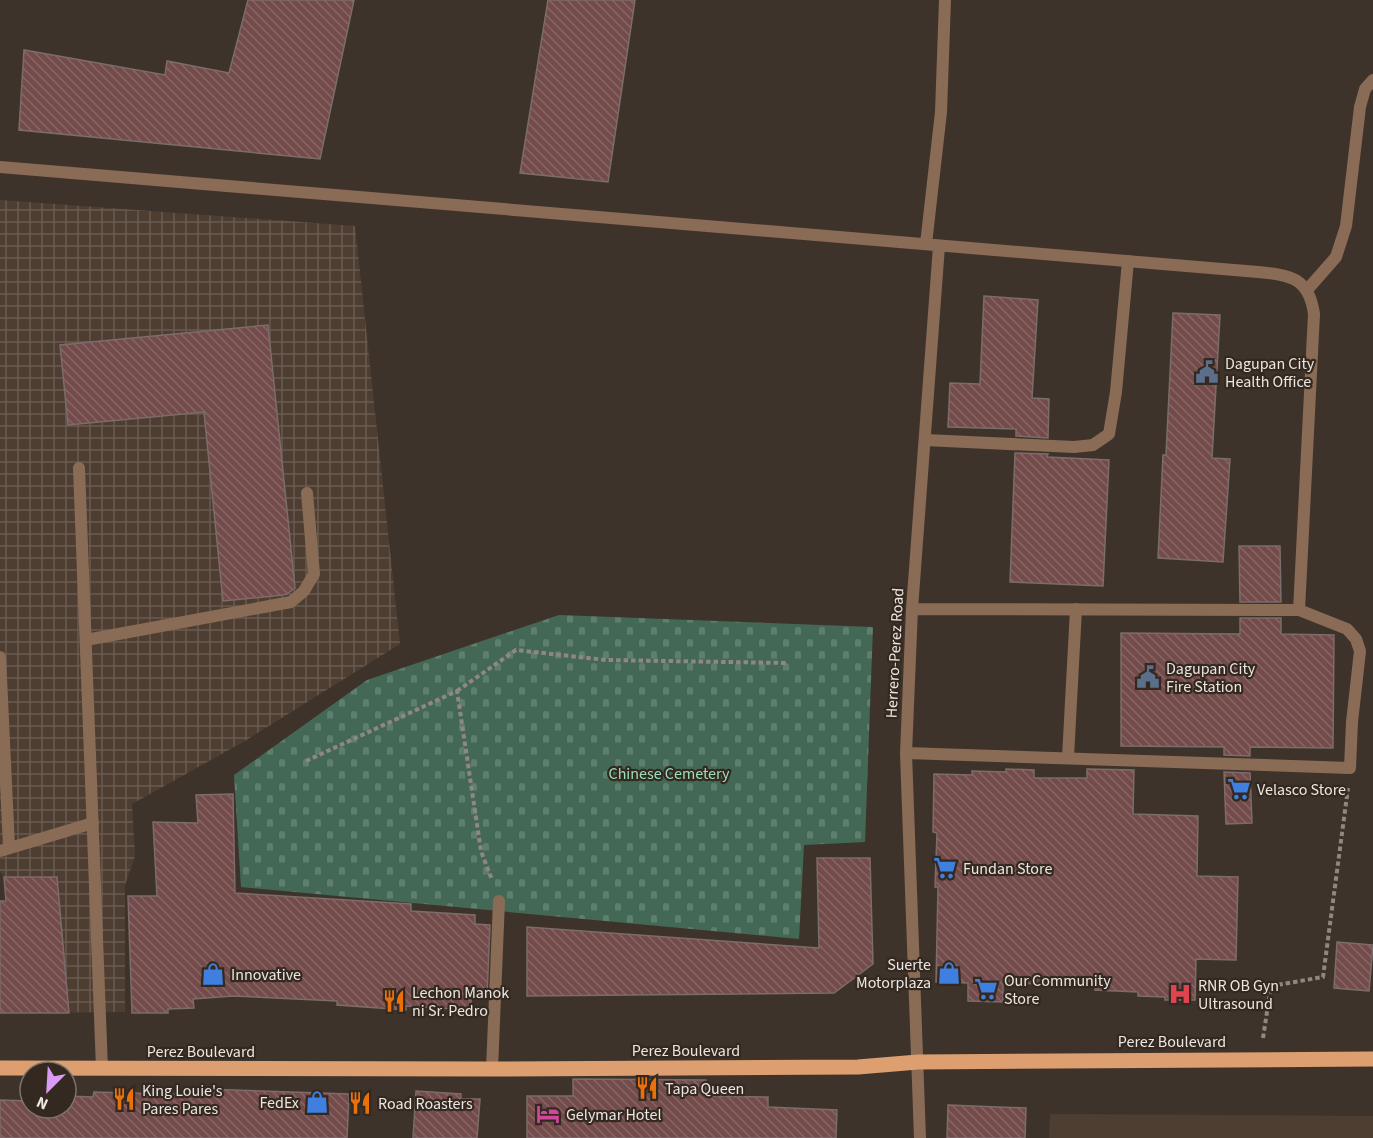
<svg xmlns="http://www.w3.org/2000/svg" width="1373" height="1138" viewBox="0 0 1373 1138" font-family="'Source Sans 3',sans-serif">
	<style>
		.built { fill: #4e3e32 }
		.industrial { fill: url(#industrial-grid) }
		.cemetery { fill: url(#cemetery-stones) }
		.building { fill: url(#building-back-hatch); stroke: #7c6c6b; stroke-width: 1.5 }
		.lines { fill: none; stroke-linecap: round; stroke-linejoin: round }
		.path { stroke: #908780; stroke-width: 4; stroke-dasharray: 4.5 3; stroke-linecap: butt }
		.lane { stroke: #8a6b55; stroke-width: 12 }
		.street { stroke: #8a6b55; stroke-width: 12 }
		.primary { stroke: #dd9f70; stroke-width: 15 }
		.labels { text-anchor: middle; stroke-width: 4.5; stroke-linejoin: round; paint-order: stroke }
		.poi-label { font-size: 16px; fill: #ece5e0; stroke: #332921; text-anchor: start }
		.street-label { font-size: 16px; fill: #ece5e0; stroke: #332921 }
		.park-label { font-size: 16px; fill: #9bdfbc; stroke: #332921 }
	</style>
	<defs>
		<pattern id="industrial-grid" width="8" height="8" patternUnits="userSpaceOnUse" patternTransform="scale(1.5)"><rect width="8" height="8" fill="#4e3e32"/><path d="M0 4h8M4 0v8" fill="none" stroke="#685a4f"/></pattern>
		<pattern id="cemetery-stones" width="16" height="16" patternUnits="userSpaceOnUse" patternTransform="scale(1.5)"><rect width="16" height="16" fill="#436956"/><path d="M2 7V4a2 2 0 0 1 4 0v3zM10 15v-3a2 2 0 0 1 4 0v3z" fill="#5e7e6e"/></pattern>
		<pattern id="building-back-hatch" width="6" height="6" patternUnits="userSpaceOnUse" patternTransform="scale(1.5)"><rect width="6" height="6" fill="#734b4a"/><path d="M-1 5l2 2M0 0l6 6M5-1l2 2" fill="none" stroke="#876564"/></pattern>
	</defs>
	<rect width="100%" height="100%" fill="#3e332b"/>
	<path class="built" d="M1050 1114 1373 1116V1138H1049Z"/>
	<path class="industrial" d="M0 200 355 226 400 644 245 741 132 804 135 856 125 885V1012L13 1013 4 877 0 872Z"/>
	<path class="cemetery" d="M559 615 873 627 865 842 804 845 799 939 241 887 234 775 367 680Z"/>
	<path class="building" d="M248 0H354L320 159 19 130 24 50 165 75 167 61 229 73Z
		M548 0H635L608 182 520 173Z
		M984 296 1038 300 1032 398 1049 399 1048 438 1016 436V429L948 427 950 383 980 384Z
		M1173 313 1220 315 1212 458 1230 459 1223 562 1158 558 1163 455H1166Z
		M268 325 295 588 287 594 283 595 223 601 204 412 68 425 60 345Z
		M1015 453 1048 454 1047 457 1109 460 1103 586 1010 582Z
		M1239 546H1280L1281 602H1240Z
		M1240 618H1281V634L1334 635 1333 748 1250 747V756L1224 755V747L1121 746V633L1240 634Z
		M1006 769 1034 770V778H1087V769L1134 770 1133 814 1198 816 1197 876 1238 877 1236 960 1196 959 1195 1000H1165V997L1138 996V992L1095 990 1096 985 1003 983V1002L968 1001V983L936 982 938 887H935L937 833 933 832 934 774 972 775V771L1006 772Z
		M1224 772 1250 773 1252 823 1226 824Z
		M233 794 235 893 411 904V911L475 915V924L490 925 487 997H471V1010L406 1006V1010L337 1005V1001L233 996 193 999 194 1008 168 1009V1013H132L128 896H157L153 822 198 823 196 795Z
		M817 858H870L873 964 834 993 527 996V927L819 948Z
		M4 877H57L69 1013H0V901H6Z
		M1337 942 1373 945 1369 991 1334 988Z
		M573 1079 706 1080V1096L768 1097V1107L837 1110 836 1138H527V1096H573Z
		M205 1089 349 1094 347 1138H0V1100L30 1101V1108H66V1096L93 1097 94 1092 205 1095Z
		M416 1091 461 1094V1099H480L477 1138H413Z
		M948 1105 1026 1108 1025 1138H947Z"/>
	<g class="lines">
		<path class="path" d="M457 691 516 650 606 660 786 663
			M306 761 457 691 481 851 492 880
			M1263 1038 1271 986 1323 977 1348 788"/>
		<path class="lane" d="M925 440 1074 447 1093 445 1109 434 1116 392 1128 261
			M79 468 102 1069
			M86 640 291 602 304 591 314 574 307 493
			M0 657 9 847
			M1068 757 1076 609
			M0 851 93 823
			M492 1069 499 901"/>
		<path class="street" d="M0 167 1258 272C1291 275 1309 278 1314 314L1299 610
			M926 244 941 112 945 0
			M1307 290 1336 257 1346 226 1360 107 1365 89 1373 80
			M906 753 1350 768 1352 722 1360 651 1356 639 1347 629 1299 610 912 609
			M920 1138 906 753 912 609 939 246"/>
		<path class="primary" d="M0 1068 492 1069 858 1067 918 1062 1373 1059"/>
	</g>
	<defs>
		<g id="civic-bare" transform="scale(1.8)"><path d="M-.6-6.5H3V-4.5H.6V-3L4-1V1h2V6H-6V1h2V-1L-.6-3ZM-1.2 2.5V6h2.4V2.5Z" fill="#5c6f8a" stroke="#332921" stroke-width="2.5" paint-order="stroke"/></g>
		<g id="supermarket-bare" transform="scale(1.8)"><path d="M-6-5.5h2.5l.6 2H6L4.5 2H-2.5L-4.4-4H-6ZM-1.5 3.2a1.3 1.3 0 1 0 .1 0ZM3 3.2a1.3 1.3 0 1 0 .1 0Z" fill="#3f7fe0" stroke="#332921" stroke-width="2.5" paint-order="stroke"/></g>
		<g id="shop-bare" transform="scale(1.8)"><path d="M-5-2.5h2.3a2.7 3.5 0 0 1 5.4 0H5L5.5 6h-11ZM-1.5-2.5h3a1.5 2.3 0 0 0-3 0Z" fill="#3f7fe0" stroke="#332921" stroke-width="2.5" paint-order="stroke"/></g>
		<g id="hospital-bare" transform="scale(1.8)"><path d="M-5-5h3v3.5h4V-5h3V5h-3V1.5h-4V5h-3Z" fill="#e0444e" stroke="#332921" stroke-width="2.5" paint-order="stroke"/></g>
		<g id="restaurant-bare" transform="scale(1.8)"><path d="M-5-6h1v4h1v-4h1v4h1v-4h1v5L-1.5 .5V6h-2V.5L-5-1ZM5-6V6H3V1.5H1.5Q1.5-4 5-6Z" fill="#e8710a" stroke="#332921" stroke-width="2.5" paint-order="stroke"/></g>
		<g id="hotel-bare" transform="scale(1.8)"><path d="M-6-4.5h1.5V1H6V5H4.5V3h-9V5H-6ZM-4 0a1.8 1.8 0 1 1 3.6 0ZM.5 0V-2.5h3Q6-2.5 6 0Z" fill="#d1479c" stroke="#332921" stroke-width="2.5" paint-order="stroke"/></g>
	</defs>
	<g fill-rule="evenodd">
		<use href="#civic-bare" x="1207" y="372"/>
		<use href="#civic-bare" x="1148" y="677"/>
		<use href="#supermarket-bare" x="1239" y="789"/>
		<use href="#supermarket-bare" x="945" y="868"/>
		<use href="#shop-bare" x="949" y="973"/>
		<use href="#shop-bare" x="213" y="974"/>
		<use href="#supermarket-bare" x="986" y="989"/>
		<use href="#hospital-bare" x="1180" y="994"/>
		<use href="#restaurant-bare" x="394" y="1001"/>
		<use href="#restaurant-bare" x="647" y="1088"/>
		<use href="#restaurant-bare" x="124" y="1099"/>
		<use href="#shop-bare" x="317" y="1102"/>
		<use href="#restaurant-bare" x="360" y="1103"/>
		<use href="#hotel-bare" x="548" y="1114"/>
	</g>
	<g class="labels">
		<g class="poi-label">
			<text x="1225" y="369">Dagupan City<tspan x="1225" dy="18">Health Office</tspan></text>
			<text x="1166" y="674">Dagupan City<tspan x="1166" dy="18">Fire Station</tspan></text>
			<text x="1257" y="795">Velasco Store</text>
			<text x="963" y="874">Fundan Store</text>
			<text x="931" y="970" text-anchor="end">Suerte<tspan x="931" dy="18">Motorplaza</tspan></text>
			<text x="231" y="980">Innovative</text>
			<text x="1004" y="986">Our Community<tspan x="1004" dy="18">Store</tspan></text>
			<text x="1198" y="991">RNR OB Gyn<tspan x="1198" dy="18">Ultrasound</tspan></text>
			<text x="412" y="998">Lechon Manok<tspan x="412" dy="18">ni Sr. Pedro</tspan></text>
			<text x="665" y="1094">Tapa Queen</text>
			<text x="142" y="1096">King Louie's<tspan x="142" dy="18">Pares Pares</tspan></text>
			<text x="299" y="1108" text-anchor="end">FedEx</text>
			<text x="378" y="1109">Road Roasters</text>
			<text x="566" y="1120">Gelymar Hotel</text>
		</g>
		<g class="street-label">
			<text transform="translate(894 653) rotate(-87)" y="6">Herrero-Perez Road</text>
			<text x="1172" y="1047">Perez Boulevard</text>
			<text x="686" y="1056">Perez Boulevard</text>
			<text x="201" y="1057">Perez Boulevard</text>
		</g>
		<g class="park-label">
			<text x="669" y="779">Chinese Cemetery</text>
		</g>
	</g>
	<g transform="translate(48 1090) rotate(204)"><circle r="28" fill="#332921" stroke="#7d746d" stroke-width="1.5"/>
	<path d="M0-4.5L10 22L0 15L-10 22Z" fill="#da9af6"/>
	<text y="-9" font-size="16" font-weight="bold" text-anchor="middle" fill="#ece5e0">N</text>
	</g>
</svg>
